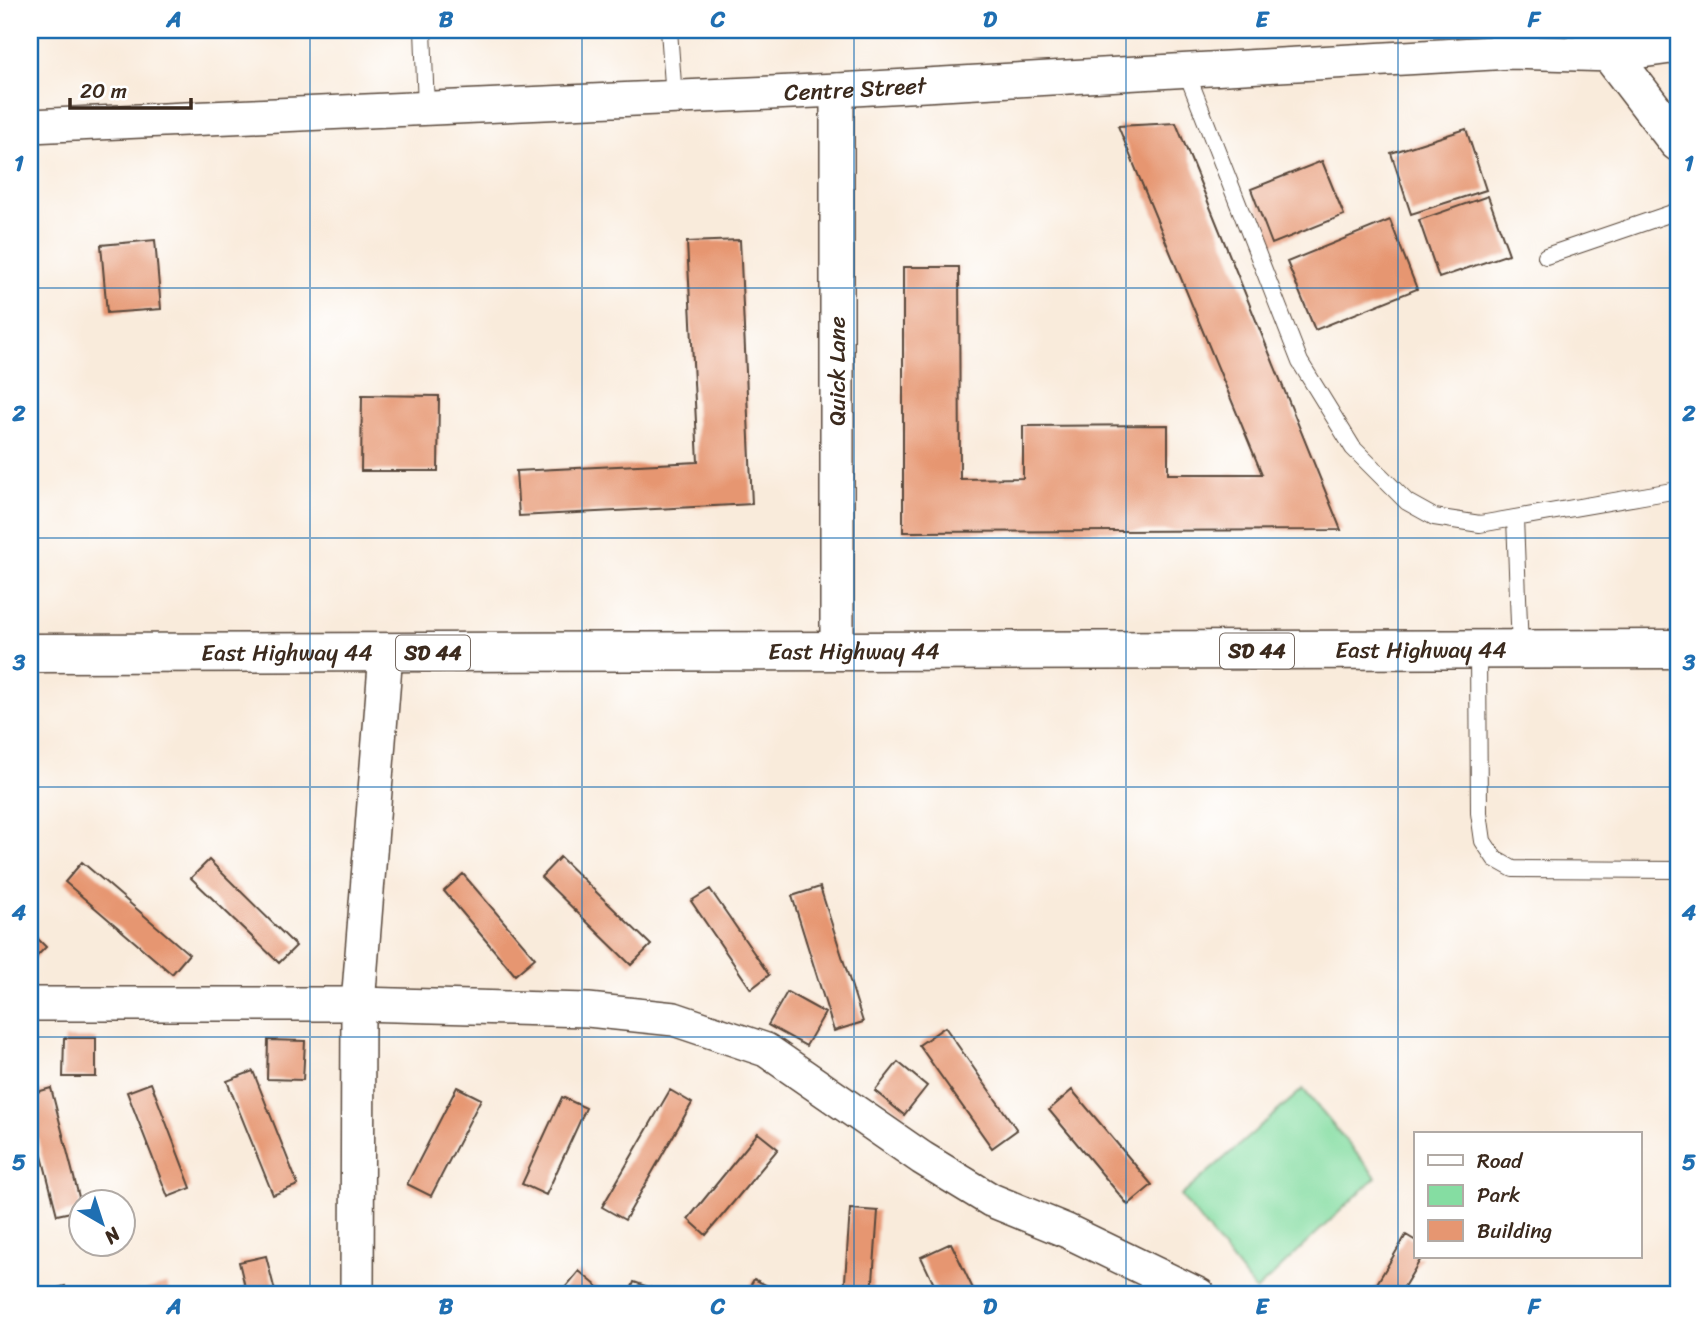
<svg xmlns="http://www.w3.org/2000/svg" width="1708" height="1325" viewBox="0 0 1708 1325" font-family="Sriracha,sans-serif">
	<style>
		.green { fill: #85dda2; stroke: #608460; stroke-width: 2 }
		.building { fill: #e69671 }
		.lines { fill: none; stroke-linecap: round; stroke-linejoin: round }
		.lane-casing { stroke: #58473a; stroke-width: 18 }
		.street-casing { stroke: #58473a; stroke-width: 36 }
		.secondary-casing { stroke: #58473a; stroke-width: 41 }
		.primary-casing { stroke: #58473a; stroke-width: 41 }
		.lane { stroke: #fff; stroke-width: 16 }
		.street { stroke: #fff; stroke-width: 33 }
		.secondary { stroke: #fff; stroke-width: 38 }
		.primary { stroke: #fff; stroke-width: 38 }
		.grid { fill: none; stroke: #1f6fb2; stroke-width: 2; stroke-opacity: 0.55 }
		.labels { text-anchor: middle; stroke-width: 6; stroke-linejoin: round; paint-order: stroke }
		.shield { fill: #fff; stroke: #766a62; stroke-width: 2 }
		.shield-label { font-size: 21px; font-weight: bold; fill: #3b2a1e }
		.street-label { font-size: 23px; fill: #3b2a1e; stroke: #fff }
		.neatline { fill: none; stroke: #1f6fb2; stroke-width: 2.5 }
		.grid-label { font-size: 23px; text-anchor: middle; font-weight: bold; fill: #1f6fb2 }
	</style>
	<rect width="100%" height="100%" fill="#fff"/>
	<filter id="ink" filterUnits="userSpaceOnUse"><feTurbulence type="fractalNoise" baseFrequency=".0143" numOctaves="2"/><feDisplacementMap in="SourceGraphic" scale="14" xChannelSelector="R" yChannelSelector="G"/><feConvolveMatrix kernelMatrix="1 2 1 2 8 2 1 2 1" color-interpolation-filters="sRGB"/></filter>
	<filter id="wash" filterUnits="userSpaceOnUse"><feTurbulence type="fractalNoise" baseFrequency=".00686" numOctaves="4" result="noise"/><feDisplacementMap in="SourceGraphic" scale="28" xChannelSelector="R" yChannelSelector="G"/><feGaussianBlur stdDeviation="1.57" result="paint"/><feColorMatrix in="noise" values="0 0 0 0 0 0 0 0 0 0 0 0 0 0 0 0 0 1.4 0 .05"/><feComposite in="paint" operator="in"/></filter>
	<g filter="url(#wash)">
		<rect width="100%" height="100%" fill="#f9ebdb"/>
		<path class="green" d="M1303 1089 1376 1177 1256 1291 1181 1196Z"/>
		<g id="blocks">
			<path class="building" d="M1176 123 1341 530 903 532V267H959L960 479 1023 478V426L1168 425V474H1262L1118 126Z
				M1466 129 1486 190 1411 214 1391 153Z
				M1322 161 1344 215 1272 244 1251 189Z
				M1488 196 1509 254 1439 278 1419 220Z
				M1390 220 1417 289 1315 330 1287 262Z
				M155 240 161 309 107 313 101 245Z
				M740 240 752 504 519 516 516 471 698 462 687 242Z
				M362 395 439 396 438 471H361Z
				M560 857 651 945 631 965 541 877Z
				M209 860 296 946 279 963 191 878Z
				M82 862 189 954 172 974 65 882Z
				M463 874 535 958 515 975 444 891Z
				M820 887 863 1022 834 1031 792 896Z
				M710 889 769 975 751 989 691 901Z
				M30 931 46 947 30 963Z
				M787 992 825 1013 806 1046 768 1025Z
				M945 1027 1017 1130 992 1148 919 1045Z
				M64 1038H96V1077H63Z
				M268 1040 305 1041 303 1080 267 1079Z
				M898 1062 927 1086 904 1115 875 1091Z
				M253 1071 298 1185 273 1195 227 1081Z
				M151 1083 191 1188 168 1197 127 1092Z
				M457 1087 481 1099 431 1196 407 1184Z
				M51 1088 80 1201V1210L57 1215 30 1109V1094Z
				M670 1090 692 1103 625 1220 602 1207Z
				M1072 1090 1152 1185 1128 1205 1049 1110Z
				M562 1097 586 1108 546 1195 522 1184Z
				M758 1133 778 1149 706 1235 688 1219Z
				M850 1209 878 1211 872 1295H844Z
				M1406 1235 1416 1241V1257H1422L1399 1295H1370Z
				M951 1243 976 1295H939L921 1257Z
				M266 1256 276 1295H247L239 1262Z
				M579 1271 604 1292 601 1295H559Z
				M754 1279 777 1291 775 1295H745Z
				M634 1282 663 1292 662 1295H629Z
				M167 1283 171 1295H143L142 1291Z
				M65 1286 68 1295H35V1294Z"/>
		</g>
	</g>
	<g filter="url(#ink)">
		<use href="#blocks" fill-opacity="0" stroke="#58473a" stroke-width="2"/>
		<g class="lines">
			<g class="lane-casing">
				<path id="lane" d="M423 30 426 108
					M669 30 674 98
					M1186 71 1300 362 1353 448 1407 502 1434 517 1480 524 1678 490
					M1546 256 1678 211
					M1515 518 1520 650
					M1478 650 1479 813 1483 841 1495 859 1513 869 1678 870"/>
			</g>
			<g class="street-casing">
				<g id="street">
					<path id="s1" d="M30 126 837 90 1511 52 1613 55 1678 46"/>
					<path d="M837 653V90"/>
					<path d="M30 1004H358L588 1010 674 1019 766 1050 922 1158 991 1200 1067 1231 1199 1295"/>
					<path d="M357 1295 358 1004 386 653"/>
				</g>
			</g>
			<g class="secondary-casing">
				<path id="secondary" d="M1592 30 1678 142"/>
			</g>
			<g class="primary-casing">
				<g id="primary">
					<path id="s2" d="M30 653 1678 649"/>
				</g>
			</g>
			<use href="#lane" class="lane"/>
			<use href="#street" class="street"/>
			<use href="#secondary" class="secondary"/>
			<use href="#primary" class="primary"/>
		</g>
	</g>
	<path class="grid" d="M310 30V1295M582 30V1295M854 30V1295M1126 30V1295M1398 30V1295M30 288H1678M30 538H1678M30 787H1678M30 1037H1678"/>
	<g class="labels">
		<g class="shield">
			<rect x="1220" y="633.5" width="74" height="35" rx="5"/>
			<rect x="396" y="635.5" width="74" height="35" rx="5"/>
		</g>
		<g class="shield-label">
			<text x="1257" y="658">SD 44</text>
			<text x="433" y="660">SD 44</text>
		</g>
		<g class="street-label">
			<text dy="8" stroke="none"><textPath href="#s1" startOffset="826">Centre Street</textPath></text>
			<text transform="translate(837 371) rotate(-90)" y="8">Quick Lane</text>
			<text dy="8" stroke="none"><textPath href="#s2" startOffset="1391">East Highway 44</textPath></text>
			<text dy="8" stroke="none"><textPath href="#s2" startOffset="824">East Highway 44</textPath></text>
			<text dy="8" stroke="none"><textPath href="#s2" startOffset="257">East Highway 44</textPath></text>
		</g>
	</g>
	<rect width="1708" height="1325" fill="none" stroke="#fff" stroke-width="77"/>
	<rect x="1414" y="1132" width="228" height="126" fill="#ffffff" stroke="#b1aaa5" stroke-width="2"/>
	<rect x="1428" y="1155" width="35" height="10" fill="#ffffff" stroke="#b1aaa5" stroke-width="2"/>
	<text x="1477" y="1168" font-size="21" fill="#3b2a1e">Road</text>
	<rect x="1428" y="1185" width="35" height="21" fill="#85dda2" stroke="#b1aaa5" stroke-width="2"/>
	<text x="1477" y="1202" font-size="21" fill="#3b2a1e">Park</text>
	<rect x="1428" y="1220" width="35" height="21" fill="#e69671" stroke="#b1aaa5" stroke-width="2"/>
	<text x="1477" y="1238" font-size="21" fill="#3b2a1e">Building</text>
	<g transform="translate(102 1223) rotate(141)"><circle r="33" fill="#ffffff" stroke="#b1aaa5" stroke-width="2"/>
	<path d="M0-5L12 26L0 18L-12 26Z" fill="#1f6fb2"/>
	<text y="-10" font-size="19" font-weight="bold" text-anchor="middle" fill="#3b2a1e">N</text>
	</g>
	<path d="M70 98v10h121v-10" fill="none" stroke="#3b2a1e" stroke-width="3.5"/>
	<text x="80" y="98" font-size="21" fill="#3b2a1e" stroke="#ffffff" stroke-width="5" paint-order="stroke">20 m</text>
	<rect x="38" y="38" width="1632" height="1248" class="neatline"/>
	<g class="grid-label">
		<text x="174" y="27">A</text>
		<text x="446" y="27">B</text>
		<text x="718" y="27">C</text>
		<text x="990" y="27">D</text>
		<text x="1262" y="27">E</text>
		<text x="1534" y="27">F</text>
		<text x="19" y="171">1</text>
		<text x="1689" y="171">1</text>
		<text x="19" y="421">2</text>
		<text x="1689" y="421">2</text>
		<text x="19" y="670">3</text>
		<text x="1689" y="670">3</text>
		<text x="19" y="920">4</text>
		<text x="1689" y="920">4</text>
		<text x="19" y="1170">5</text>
		<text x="1689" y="1170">5</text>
		<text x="174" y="1314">A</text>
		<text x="446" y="1314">B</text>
		<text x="718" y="1314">C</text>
		<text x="990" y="1314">D</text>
		<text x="1262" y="1314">E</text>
		<text x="1534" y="1314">F</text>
	</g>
</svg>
